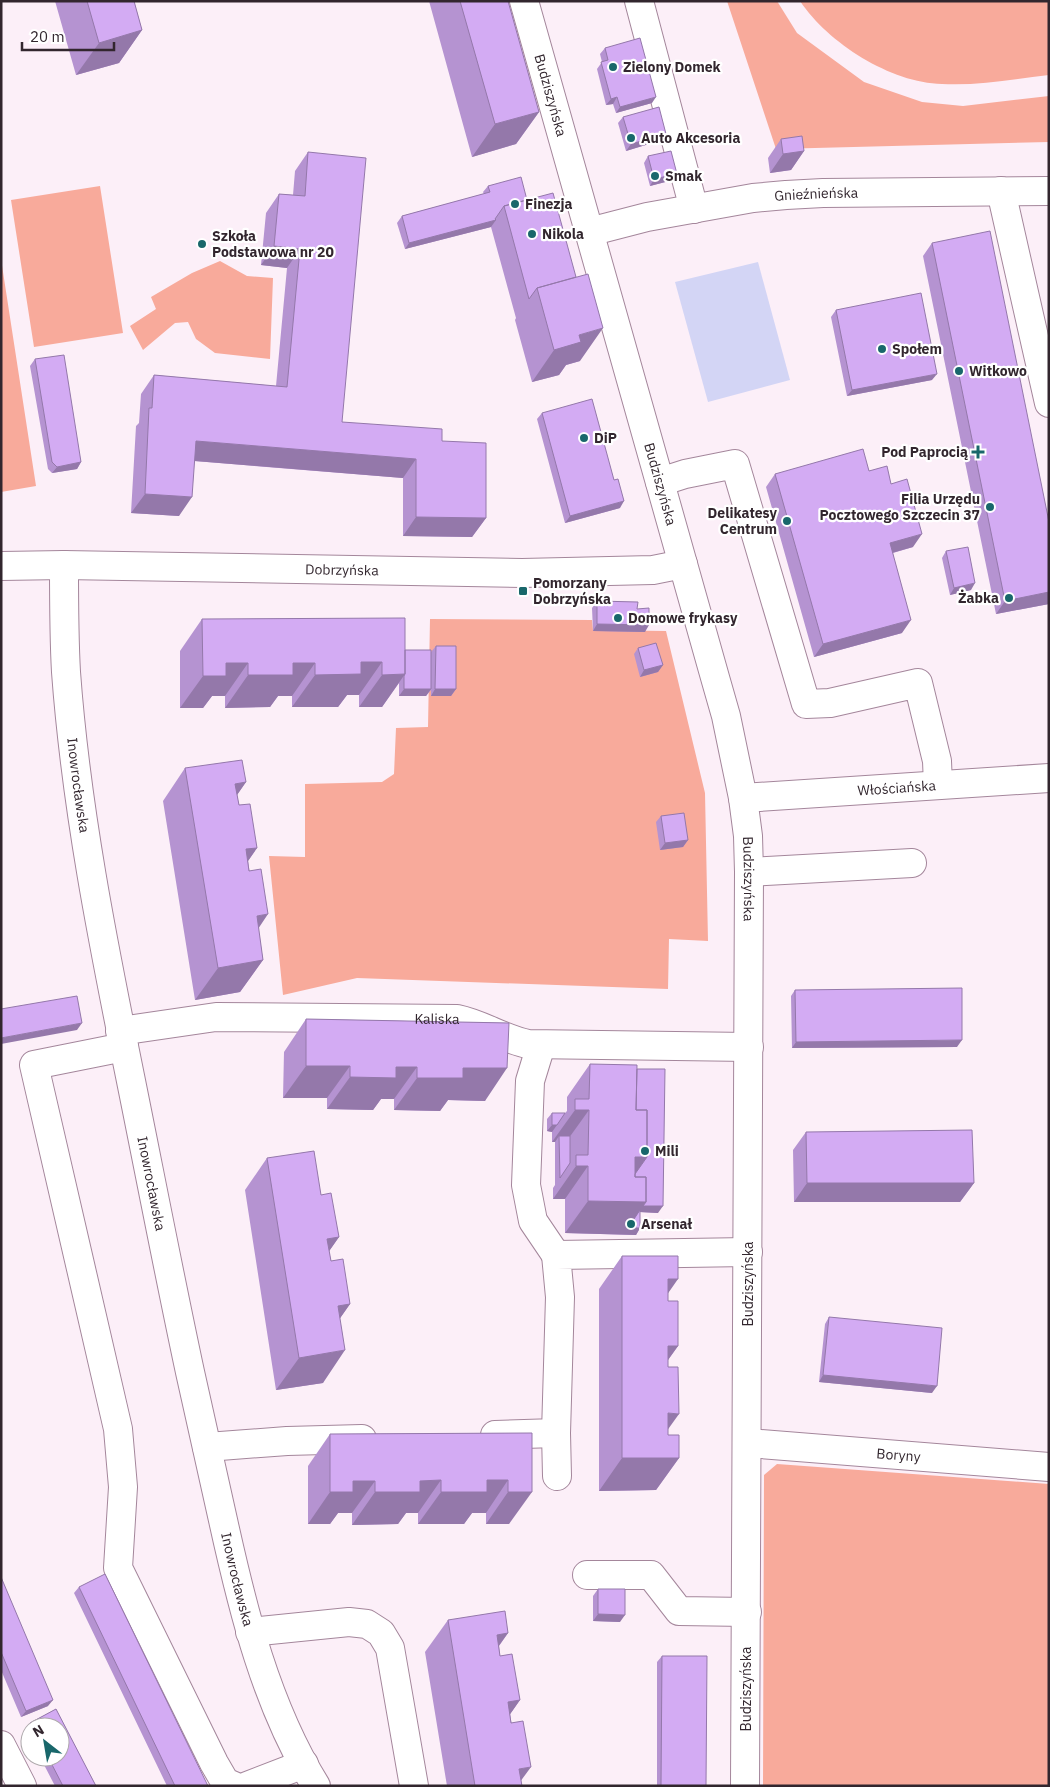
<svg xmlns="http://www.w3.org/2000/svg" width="1050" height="1787" viewBox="0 0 1050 1787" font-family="'IBM Plex Sans',sans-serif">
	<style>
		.green { fill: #f8aa9b }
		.water { fill: #d3d5f5 }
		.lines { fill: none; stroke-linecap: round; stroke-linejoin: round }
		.minor-casing { stroke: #a4869b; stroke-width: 30 }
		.minor { stroke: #fff; stroke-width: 28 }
		.wall { fill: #b593d1 }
		.shaded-wall { fill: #9478aa }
		.building { fill: #d3abf3; stroke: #9478aa }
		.poi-dot { fill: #19676b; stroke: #fff; stroke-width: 2 }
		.labels { text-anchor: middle; stroke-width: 4.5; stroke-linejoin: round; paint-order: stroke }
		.poi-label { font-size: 14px; font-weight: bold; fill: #32262e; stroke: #fff; text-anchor: start }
		.street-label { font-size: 14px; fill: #32262e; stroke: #fff }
	</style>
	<rect width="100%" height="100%" fill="#fceff8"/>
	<path class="green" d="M727 1H777L797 33 864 82 922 102 963 106 1049 96V142L776 149Z
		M800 1H1049V75C1014 79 977 86 942 84 891 83 828 43 800 1Z
		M100 186 123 333 34 347 11 200Z
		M1 259 36 486 1 492Z
		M220 261 247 276 273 278 270 359 215 353 196 339 188 322 175 323 143 350 130 326 156 309 151 297 192 273Z
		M430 619 592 620 593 630 666 631 705 793 708 941 669 939 668 989 357 978 283 995 269 856 305 857V784L382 782 394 774 396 728 428 727Z
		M777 1464 1049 1484V1786H763L764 1475Z"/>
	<path class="water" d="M758 262 790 380 708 402 675 282Z"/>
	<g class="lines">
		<g class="minor-casing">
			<g id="minor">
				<path id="s1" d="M524 1 716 681 726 716 743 798 748 836 749 872 745 1786"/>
				<path d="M639 1 694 209"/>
				<path d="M1001 191 1049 403"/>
				<path id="s2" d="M589 232 647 217 753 198 786 195 823 193 1049 191"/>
				<path d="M660 482 685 474 735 464 806 704 830 703 918 683 937 761 938 785"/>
				<path id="s3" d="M64 565C64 601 64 637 66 672 76 808 103 943 130 1076 150 1175 169 1274 190 1372 201 1421 212 1470 223 1520 243 1611 266 1705 316 1786"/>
				<path id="s4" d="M1 566 64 565 522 573 653 570 683 564"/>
				<path id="s5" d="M743 798 1049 778"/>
				<path d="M749 872 912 863"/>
				<path id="s6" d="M120 1031 216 1017 457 1019C482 1024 503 1039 528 1044L749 1047"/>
				<path d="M541 1045 530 1081 526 1185 533 1221 556 1255"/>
				<path d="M124 1047 34 1065 118 1429 123 1487 118 1568 214 1763 225 1782 234 1786"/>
				<path d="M556 1433 557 1476"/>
				<path d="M495 1435 556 1433 560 1297 556 1255 748 1252"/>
				<path id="s7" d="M748 1443 1049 1467"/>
				<path d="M207 1447 287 1441 362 1439"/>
				<path d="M587 1575H651L679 1611 747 1612"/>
				<path d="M250 1632 349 1622 367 1624 381 1633 390 1648 414 1786"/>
				<path d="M1 1745 22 1786"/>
				<path d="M247 1786 304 1764"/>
			</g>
		</g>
		<use href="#minor" class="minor"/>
	</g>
	<path class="wall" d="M55 1H134L142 30 119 63 76 75Z
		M429 1H508L539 112 516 144 472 157Z
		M605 48 652 103 616 113 613 104 606 105 597 69 602 62 600 54Z
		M623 117 662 140 626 151 618 123Z
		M781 139 804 151 791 170 770 173 768 158Z
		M308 152 342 422 442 441 486 518 472 537 403 536V478L194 461 179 516 131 513 136 426 139 423 141 394 154 375 276 386 287 268 261 265 266 213 279 194 293 195 295 171Z
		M648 156 677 174 673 180 650 186 644 163Z
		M488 186 527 200 580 361 566 365 559 375 532 382 515 320 516 318 491 227 405 249 397 223 402 216 484 194 483 192Z
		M932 243 1049 522V604L996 614 923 256Z
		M836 310 932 380 847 396 831 317Z
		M35 359 81 462 77 469 52 473 48 469 30 366Z
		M542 413 620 508 565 523 537 419Z
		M775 474 891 484 913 547 893 553 902 633 814 657 766 487Z
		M946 551 971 590 950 595 942 558Z
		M597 601 637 609 645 632 593 631 592 608Z
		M202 619 405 650 431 652 436 646 456 689 451 696H431V690L426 696H399V683L382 707H359V695H347L338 707H292V696H278L270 707 225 708V696H212L203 708H180V651Z
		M638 648 663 665 658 672 640 677 634 654Z
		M185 768 246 782 237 795 239 805 257 848 248 861 263 960 240 992 195 1000 163 801Z
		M661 816 688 840 683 847 660 850 656 822Z
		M795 990 957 1047 792 1048 791 996Z
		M306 1019 509 1023 485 1101 448 1100 440 1111 394 1110V1099H381L373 1110 327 1109V1098H283L284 1052Z
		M590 1064 637 1069 658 1213 640 1212V1228L636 1235 565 1233V1199H553V1188L555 1185V1142H552V1132L547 1131V1119L552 1113H565L567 1111V1097Z
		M806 1132 974 1183 960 1202H794L793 1150Z
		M267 1158 339 1237 329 1251 331 1261 350 1304 340 1318 323 1383 276 1390 245 1190Z
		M622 1256 668 1294V1301L678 1346 668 1360V1435L679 1458 656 1490 599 1491V1289Z
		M829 1317 932 1393 819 1382 825 1324Z
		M532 1433 509 1524H486V1513H472L464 1524H418V1513H406L398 1524 352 1525V1513H338L330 1524H308V1466L330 1434Z
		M1 1577 48 1706 21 1717 1 1670Z
		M79 1587 208 1786H167L74 1593Z
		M598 1589 620 1622 593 1621V1596Z
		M448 1620 508 1633 499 1646 500 1656 520 1700 510 1714 522 1786H447L425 1652Z
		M662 1656 706 1786H657V1662Z
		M56 1709 96 1786H55L40 1757H60V1727H30V1737L26 1729 30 1723Z"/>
	<path class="shaded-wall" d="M142 30 119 63 76 75 99 43Z
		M617 97 613 104 606 105 611 99Z
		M656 97 652 103 616 113 620 107Z
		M539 112 516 144 472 157 495 124Z
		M666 134 662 140 626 151 631 144Z
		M804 151 791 170 770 173 783 154Z
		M677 174 673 180 650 186 654 179Z
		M496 220 491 227 405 249 409 243Z
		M274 246 300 249 287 268 261 265Z
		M603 328 580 361 566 365 559 375 532 382 554 350 579 335Z
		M937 374 932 380 847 396 852 390Z
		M196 441 416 459 403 478 183 460Z
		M81 462 77 469 52 473 57 467Z
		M145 494 192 497 179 516 131 513Z
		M624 501 620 508 565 523 570 516Z
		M416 517 486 518 472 537 403 536Z
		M922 534 913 547 881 556 890 543Z
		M975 583 971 590 950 595 954 588Z
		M1049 592V604L996 614 1005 601Z
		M911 620 902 633 814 657 823 644Z
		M597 624 649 625 645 632 593 631Z
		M361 662H382L359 695H347L338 707H292L315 675Z
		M226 663H248L225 696H212L203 708H180L203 676Z
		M293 663H315L292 696H278L270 707 225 708 248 675Z
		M663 665 658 672 640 677 644 670Z
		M405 674 382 707H359L382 675Z
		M404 689H431L426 696H399Z
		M435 689H456L451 696H431Z
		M246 782 223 815 235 784Z
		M688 840 683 847 660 850 665 843Z
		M257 848 234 881 246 849Z
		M268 914 246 947 257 916Z
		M263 960 240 992 195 1000 218 968Z
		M82 1023 77 1030 1 1044V1038Z
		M962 1040 957 1047 792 1048 796 1042Z
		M306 1066H350L327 1098H283Z
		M396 1067H417L394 1099H381L373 1110 327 1109 350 1077Z
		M463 1068H507L485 1101 448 1100 440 1111 394 1110 417 1078Z
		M575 1110H589L566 1142 559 1136 555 1142H552Z
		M552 1125H557L552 1132 547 1131Z
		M635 1157H647L624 1190Z
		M576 1166H588L565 1199H553Z
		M807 1183H974L960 1202H794Z
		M588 1201 646 1202 663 1206 658 1213 639 1212 640 1228 636 1235 565 1233Z
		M339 1237 316 1270 327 1239Z
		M668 1279H678L655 1312Z
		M350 1304 327 1337 338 1306Z
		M668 1346H678L655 1378Z
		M345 1350 323 1383 276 1390 299 1358Z
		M823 1375 937 1386 932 1393 819 1382Z
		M668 1413 679 1414 656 1446Z
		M622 1458H679L656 1490 599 1491Z
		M441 1480 418 1513H406L398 1524 352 1525 375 1492 420 1481Z
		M487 1480H508L486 1513H472L464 1524H418L441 1492Z
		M353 1481H375L352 1513H338L330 1524H308L330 1492Z
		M508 1492H532L509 1524H486Z
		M598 1614 625 1615 620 1622 593 1621Z
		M508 1633 485 1665 497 1635Z
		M53 1700 48 1706 21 1717 26 1711Z
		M520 1700 497 1733 508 1702Z
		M531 1767 517 1786 519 1769Z"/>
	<path class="building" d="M87 1H134L142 30 99 43Z
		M460 1H508L539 112 495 124Z
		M640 38 656 97 620 107 617 97 611 99 601 62 608 60 605 48Z
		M659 107 666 134 631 144 623 117Z
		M802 136 804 151 783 154 781 139Z
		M671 151 677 174 654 179 648 156Z
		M308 152 366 158 342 422 442 429V441L486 443V518L416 517V459L196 441 192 497 145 494 149 408H152L154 375 287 387 300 249 274 246 279 194 305 196Z
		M521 177 527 200 504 206 495 219 496 220 409 243 402 216 490 192 488 186Z
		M553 193 576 277 537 288 529 299 504 206Z
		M990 231 1049 522V592L1005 601 932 243Z
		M588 274 603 328 579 335 581 342 554 350 537 288Z
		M921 293 937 374 852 390 836 310Z
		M64 355 81 462 57 467 52 462 35 359Z
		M592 399 614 480 618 479 624 501 570 516 542 413Z
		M863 449 869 471 887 466 891 484 907 479 922 534 890 543 911 620 823 644 775 474Z
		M968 547 975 583 954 588 946 551Z
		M597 601 638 602 637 609 649 608V625L597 624Z
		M405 618V674L382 675V662H361V674L315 675V663H293V675H248V663H226V676H203L202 619Z
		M656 643 663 665 644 670 638 648Z
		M436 646H456V689H435Z
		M405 650H431V689H404V676L405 674Z
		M242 760 246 782 235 784 239 805 250 804 257 848 246 849 249 871 261 869 268 914 257 916 263 960 218 968 185 768Z
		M684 813 688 840 665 843 661 816Z
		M962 988V1040L796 1042 795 990Z
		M77 996 82 1023 1 1038V1009Z
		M306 1019 509 1023 507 1068H463V1078H417V1067H396V1078L350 1077V1066H306Z
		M590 1064 637 1065 636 1110H647V1157H635V1177H646V1202L588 1201V1166H576V1155H588L589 1110H575V1099H589Z
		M637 1069H665L663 1206H643L646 1202V1177H635V1174L647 1157V1110H636Z
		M552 1113H565L557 1125H552Z
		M972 1130 974 1183H807L806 1132Z
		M559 1136H570V1163L560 1178Z
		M314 1151 321 1195 331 1193 339 1237 327 1239 331 1261 343 1259 350 1304 338 1306 345 1350 299 1358 267 1158Z
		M640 1210V1228H628Z
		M622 1256H678V1279H668V1301H678V1346H668V1367H678L679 1414 668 1413V1435H679V1458H622Z
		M829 1317 942 1328 937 1386 823 1375Z
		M532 1433V1492H508V1480H487V1492H441V1480L420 1481V1492H375V1481H353V1492H330V1434Z
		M105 1574 208 1786H175L79 1587Z
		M1 1577 53 1700 26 1711 1 1652Z
		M598 1589H625V1615L598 1614Z
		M505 1611 508 1633 497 1635 500 1656 512 1654 520 1700 508 1702 511 1723 523 1721 531 1767 519 1769 522 1786H475L448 1620Z
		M662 1656H707L706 1786H661Z
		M56 1709 96 1786H63L48 1757H60V1727H33L30 1723Z"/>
	<g class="poi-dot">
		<circle cx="613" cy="67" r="5"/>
		<circle cx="631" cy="138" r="5"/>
		<circle cx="655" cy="176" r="5"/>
		<circle cx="515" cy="204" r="5"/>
		<circle cx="532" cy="234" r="5"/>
		<circle cx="202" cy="244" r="5"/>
		<circle cx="882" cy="349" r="5"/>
		<circle cx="959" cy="371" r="5"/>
		<circle cx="584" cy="438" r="5"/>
		<path d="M975.5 444.5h5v5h5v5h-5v5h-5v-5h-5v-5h5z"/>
		<circle cx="990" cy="507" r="5"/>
		<circle cx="787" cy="521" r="5"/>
		<rect x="518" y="586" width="10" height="10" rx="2.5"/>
		<circle cx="1009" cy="598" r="5"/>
		<circle cx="618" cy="618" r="5"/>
		<circle cx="645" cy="1151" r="5"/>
		<circle cx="631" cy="1224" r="5"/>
	</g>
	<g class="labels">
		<g class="poi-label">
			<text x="623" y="72">Zielony Domek</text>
			<text x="641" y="143">Auto Akcesoria</text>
			<text x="665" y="181">Smak</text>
			<text x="525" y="209">Finezja</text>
			<text x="542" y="239">Nikola</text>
			<text x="212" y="241">Szkoła<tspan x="212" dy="16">Podstawowa nr 20</tspan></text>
			<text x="892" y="354">Społem</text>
			<text x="969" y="376">Witkowo</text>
			<text x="594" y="443">DiP</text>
			<text x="968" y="457" text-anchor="end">Pod Paprocią</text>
			<text x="980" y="504" text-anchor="end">Filia Urzędu<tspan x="980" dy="16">Pocztowego Szczecin 37</tspan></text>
			<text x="777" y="518" text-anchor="end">Delikatesy<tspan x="777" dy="16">Centrum</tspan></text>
			<text x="533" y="588">Pomorzany<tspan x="533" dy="16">Dobrzyńska</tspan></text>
			<text x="999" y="603" text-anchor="end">Żabka</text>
			<text x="628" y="623">Domowe frykasy</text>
			<text x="655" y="1156">Mili</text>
			<text x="641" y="1229">Arsenał</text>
		</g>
		<g class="street-label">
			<text dy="5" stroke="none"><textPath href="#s1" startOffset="98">Budziszyńska</textPath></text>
			<text dy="5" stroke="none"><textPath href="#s2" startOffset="231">Gnieźnieńska</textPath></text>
			<text dy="5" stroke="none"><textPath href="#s1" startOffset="502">Budziszyńska</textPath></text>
			<text dy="5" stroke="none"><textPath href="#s4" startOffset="341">Dobrzyńska</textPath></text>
			<text dy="5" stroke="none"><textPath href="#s3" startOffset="221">Inowrocławska</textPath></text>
			<text dy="5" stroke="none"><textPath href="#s5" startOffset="154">Włościańska</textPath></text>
			<text dy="5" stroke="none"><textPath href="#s1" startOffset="908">Budziszyńska</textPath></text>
			<text dy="5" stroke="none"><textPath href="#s6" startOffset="318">Kaliska</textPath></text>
			<text dy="5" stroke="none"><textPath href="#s3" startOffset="626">Inowrocławska</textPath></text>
			<text transform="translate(748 1284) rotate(-90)" y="5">Budziszyńska</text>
			<text dy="5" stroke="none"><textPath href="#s7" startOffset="151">Boryny</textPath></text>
			<text dy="5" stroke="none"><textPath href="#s3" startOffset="1031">Inowrocławska</textPath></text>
			<text transform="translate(746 1689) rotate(-90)" y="5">Budziszyńska</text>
		</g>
	</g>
	<rect width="1050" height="1787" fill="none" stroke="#32262e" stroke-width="5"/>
	<g transform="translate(45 1742) rotate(329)"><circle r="24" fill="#ffffff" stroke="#ada8ab"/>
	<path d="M0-4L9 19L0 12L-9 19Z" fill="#19676b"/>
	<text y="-8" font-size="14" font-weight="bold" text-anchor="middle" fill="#32262e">N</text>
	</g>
	<path d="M22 42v8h92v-8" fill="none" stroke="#32262e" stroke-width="2.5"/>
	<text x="30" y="42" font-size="15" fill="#32262e" stroke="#ffffff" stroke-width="4" paint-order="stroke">20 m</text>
</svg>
